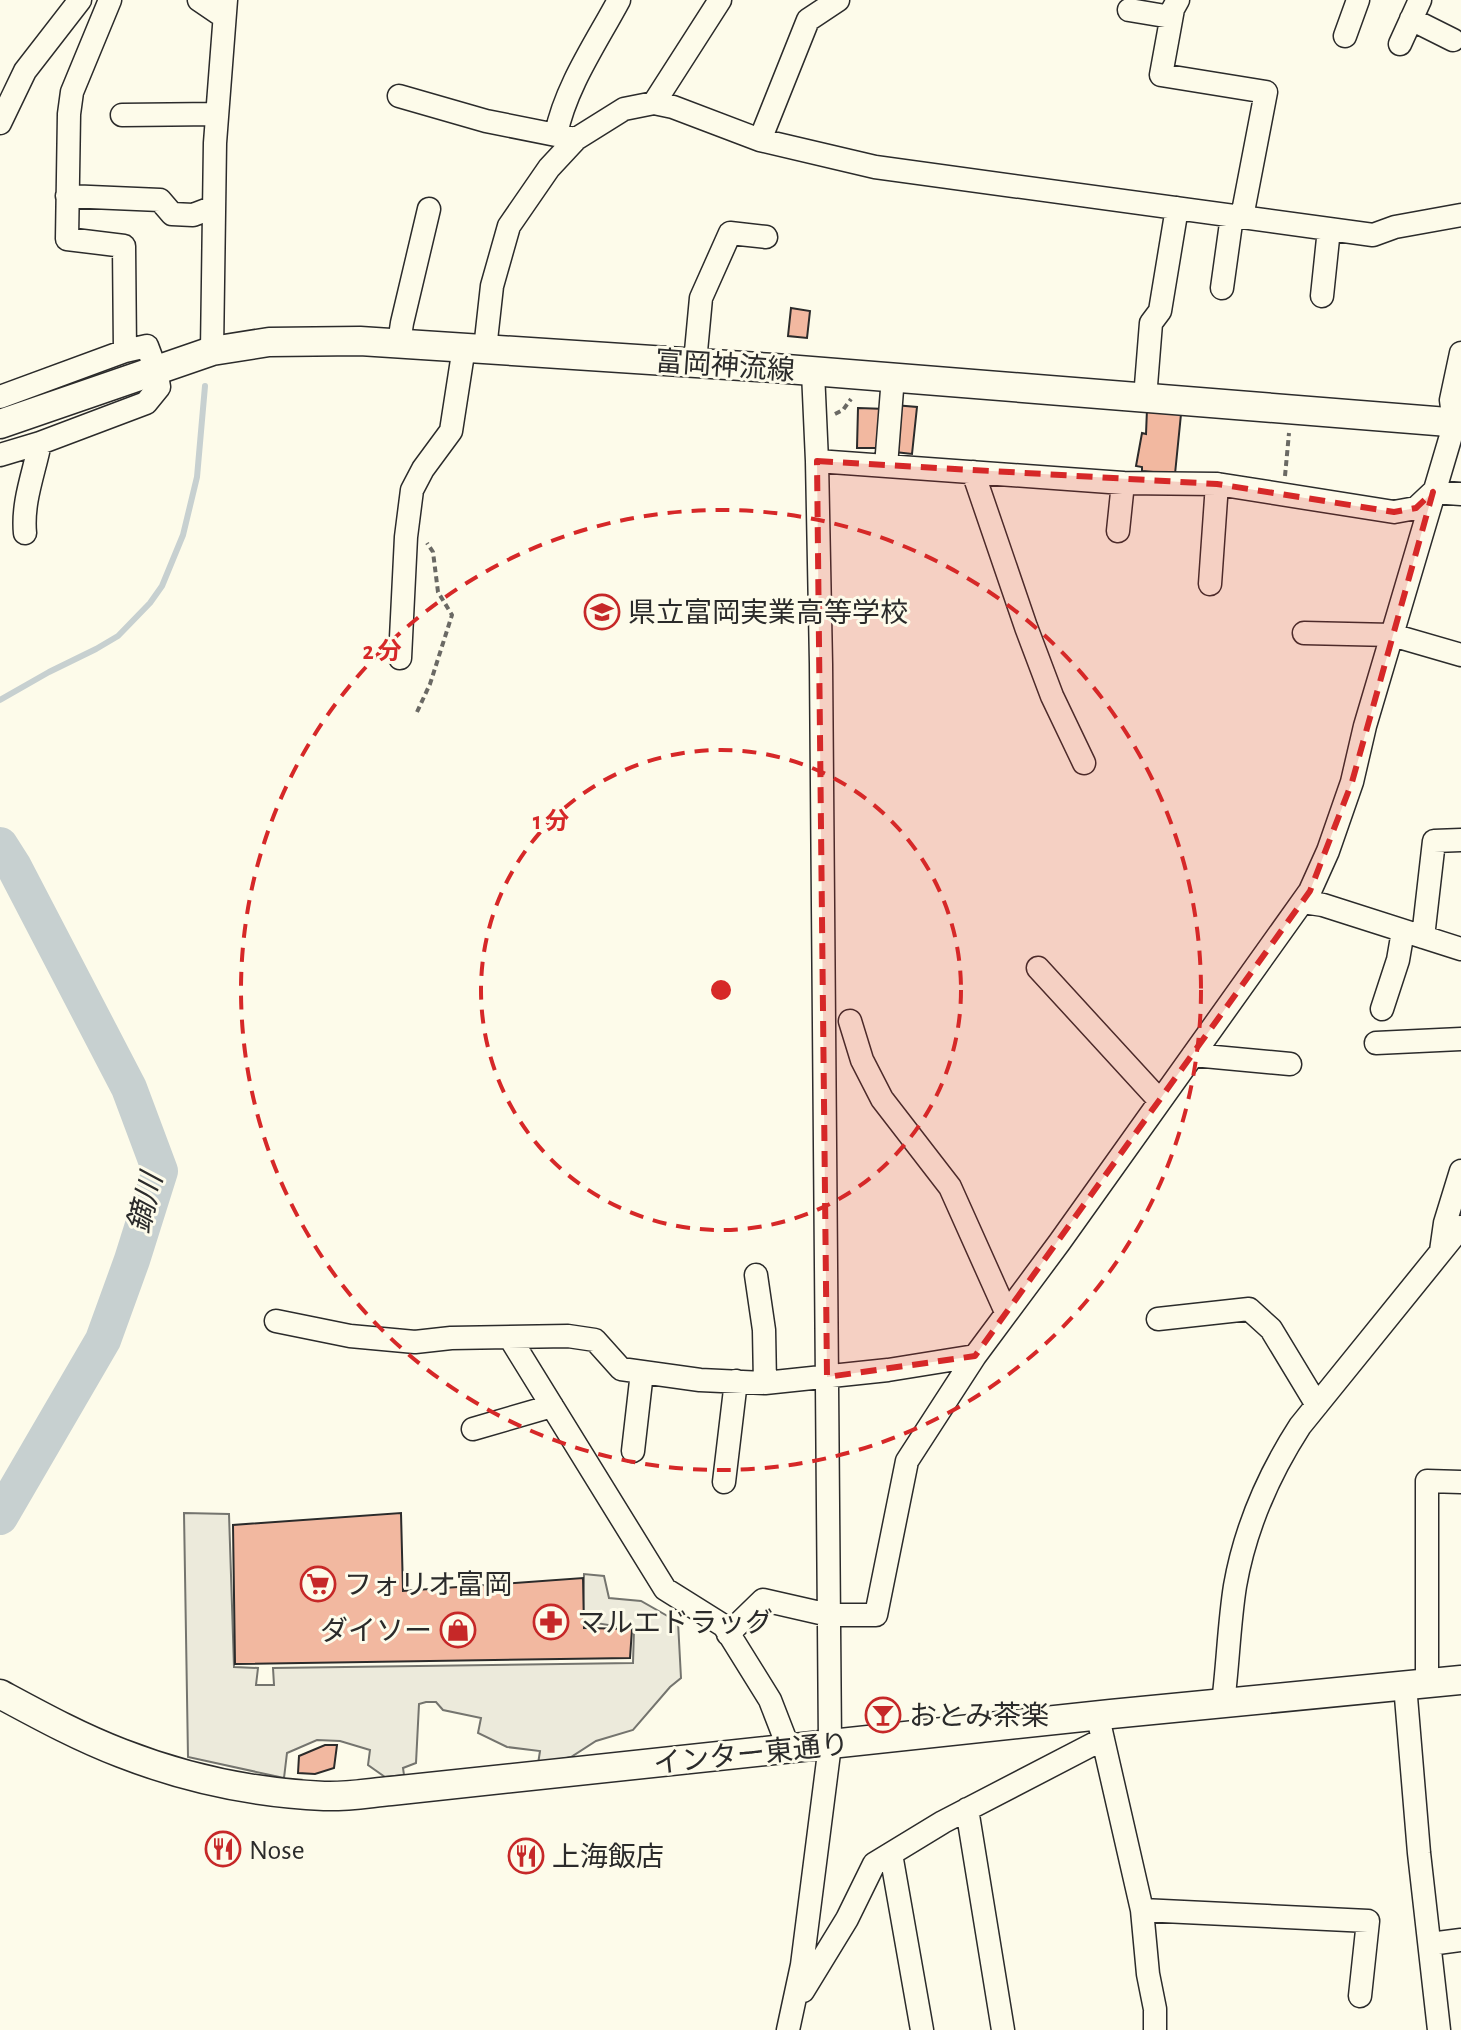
<svg xmlns="http://www.w3.org/2000/svg" width="1461" height="2030" viewBox="0 0 1461 2030" font-family="'Alegreya Sans','Noto Sans JP',sans-serif">
	<style>
		.parking { fill: #eceadb; stroke: #74746e; stroke-width: 2 }
		.lines { fill: none; stroke-linecap: round; stroke-linejoin: round }
		.stream { stroke: #c7d0d0; stroke-width: 6 }
		.river { stroke: #c7d0d0; stroke-width: 36 }
		.building { fill: #f2b8a0; stroke: #2b2b2b; stroke-width: 2 }
		.minor-casing { stroke: #2b2b2b; stroke-width: 25 }
		.major-casing { stroke: #2b2b2b; stroke-width: 31 }
		.path { stroke: #6a6964; stroke-width: 4; stroke-dasharray: 6 4; stroke-linecap: butt }
		.minor { stroke: #fdfbea; stroke-width: 22 }
		.major { stroke: #fdfbea; stroke-width: 28 }
		.marked { fill: #d62828; fill-opacity: 0.2; stroke: #d62828; stroke-width: 6; stroke-dasharray: 16 10; stroke-linejoin: round }
		.ring { fill: none; stroke: #d62828; stroke-width: 4; stroke-dasharray: 14 10 }
		.labels { text-anchor: middle; stroke-width: 6; stroke-linejoin: round; paint-order: stroke }
		.street-label { font-size: 28px; fill: #2b2b2b; stroke: #fdfbea }
		.poi-label { font-size: 28px; fill: #2b2b2b; stroke: #fdfbea; text-anchor: start }
		.water-label { font-size: 30px; font-style: italic; fill: #2b2b2b; stroke: #fdfbea }
		.centre { fill: #d62828; stroke: #fdfbea; stroke-width: 4 }
		.ring-label { font-size: 24px; text-anchor: middle; font-weight: bold; fill: #d62828; stroke: #fdfbea; stroke-width: 6; stroke-linejoin: round; paint-order: stroke }
	</style>
	<rect width="100%" height="100%" fill="#fdfbea"/>
	<path class="parking" d="M184 1513 229 1514 234 1667 258 1668 256 1685H274L273 1668 633 1663 634 1629 583 1621 584 1574 604 1576 609 1598 641 1601 678 1622 681 1678 670 1687 633 1730 596 1741 571 1757 538 1764 540 1751 507 1747 478 1733 481 1718 443 1710 436 1702H426L419 1704 416 1763 403 1768 404 1775 385 1777 368 1765 370 1750 340 1741 317 1740 287 1753 284 1778 188 1757Z"/>
	<g class="lines">
		<path class="stream" d="M0 700 49 672 96 649 118 636 150 603 162 586 183 535 197 477 205 386"/>
		<path class="river" d="M0 845 14 867 129 1088 160 1171 132 1260 103 1340 0 1517"/>
	</g>
	<path class="building" d="M791 308 810 311 807 338 788 336Z
		M894 405 917 407 912 454 895 452Z
		M858 408 886 409V448H857Z
		M1147 409 1181 414 1175 474 1142 471V467L1136 466 1142 433 1146 434Z
		M401 1513 403 1591 583 1578 584 1628 632 1629 630 1658 235 1664 233 1525Z
		M325 1745H337L334 1768 315 1774 298 1773 299 1756Z"/>
	<g class="lines">
		<g class="minor-casing">
			<path id="minor" d="M110 0 72 92 69 114 67 239 124 246 125 351
				M199 0 224 17
				M1178 0 1173 9 1161 75 1266 92 1242 217
				M1129 10 1171 17
				M1411 19 1453 40
				M1345 36 1358 0
				M1400 44 1420 0
				M399 96 486 121 576 139
				M654 103 720 0
				M122 115 217 114
				M0 123 25 71 80 0
				M556 134C566 86 596 43 619 0
				M760 140 808 20 838 0
				M67 196 160 200 172 214 193 215 214 207
				M1222 288 1232 216
				M1322 296 1329 229
				M399 343 402 323 429 209
				M485 349 492 286 509 226 549 168 576 139 624 109 654 103 673 107 760 140 875 167 1373 235 1395 227 1461 215
				M212 351 215 143 226 0
				M695 362 701 298 730 233 766 237
				M0 397 125 351 147 346 156 370 159 387 146 403 40 443 0 455
				M1145 398 1151 323 1160 311 1177 208
				M817 461 1123 483 1217 484 1394 512 1416 508 1433 492 1461 494
				M886 466 893 377
				M973 472 1026 627 1052 696 1084 763
				M1118 531 1123 483
				M25 533C22 502 34 473 40 443
				M1210 584 1217 484
				M1304 633 1392 635 1461 655
				M400 658 406 537 412 490 423 469 451 431 462 360 466 348
				M1303 902 1323 905 1461 949
				M1423 937 1434 841 1461 840
				M1038 968 1160 1101
				M1382 1009 1398 960 1403 931
				M850 1021 862 1060 882 1099 950 1187 1006 1312
				M1376 1043 1461 1039
				M1193 1055 1290 1064
				M1441 1251 1445 1223 1461 1171
				M756 1275 764 1330 765 1383
				M1158 1319 1249 1309 1271 1329 1317 1405
				M276 1321 350 1336 415 1342 451 1338 568 1336 595 1340 621 1369 700 1380 765 1383 888 1370 975 1356
				M510 1338 665 1589 724 1626 770 1700 789 1749
				M473 1429 552 1406
				M633 1451 642 1372
				M724 1482 736 1381
				M728 1634 763 1600 829 1615H876L907 1461 975 1356 1059 1243 1310 891 1328 851 1352 782 1365 726 1450 439 1454 423 1451 400 1461 353
				M1427 1683V1481L1461 1482
				M1405 1685 1419 1853 1439 2030
				M1223 1703C1228 1664 1229 1624 1235 1586 1245 1529 1269 1474 1300 1426L1461 1227
				M1111 1714 1099 1722 1142 1910 1368 1921 1360 1996
				M967 1809 1003 2030
				M891 1854 922 2030
				M1142 1910 1148 1974 1155 2009V2030
				M1430 1944 1461 1940
				M803 1991 847 1919 874 1864 943 1822 1103 1739
				M788 2030 802 1965 830 1745 821 664 817 461 813 372"/>
		</g>
		<g class="major-casing">
			<path id="major" d="M0 424 212 351 269 342 360 341 774 368 1461 423
				M0 1694C39 1715 79 1737 121 1753 185 1778 255 1793 324 1796 346 1797 369 1793 391 1791L1111 1714 1461 1680"/>
		</g>
		<path class="path" d="M835 414 843 410 851 399
			M1285 476 1289 433
			M417 712 430 684 452 615 438 592 433 552 427 543"/>
		<use href="#minor" class="minor"/>
		<use href="#major" class="major"/>
	</g>
	<path class="marked" d="M817 461 1217 484 1394 512 1416 508 1433 492 1352 782 1310 891 975 1356 827 1377Z"/>
	<g class="ring">
		<circle cx="721" cy="990" r="240"/>
		<circle cx="721" cy="990" r="480"/>
	</g>
	<defs>
		<g id="school-ring" transform="scale(1.8)"><circle r="9.5" fill="#fdfbea" stroke="#c62828" stroke-width="1.5"/><path d="M0-5L7-2L0 1L-7-2ZM-4 1L0 2.5L4 1V4Q0 6-4 4Z" fill="#c62828"/></g>
		<g id="supermarket-ring" transform="scale(1.8)"><circle r="9.5" fill="#fdfbea" stroke="#c62828" stroke-width="1.5"/><path d="M-6-5.5h2.5l.6 2H6L4.5 2H-2.5L-4.4-4H-6ZM-1.5 3.2a1.3 1.3 0 1 0 .1 0ZM3 3.2a1.3 1.3 0 1 0 .1 0Z" fill="#c62828"/></g>
		<g id="pharmacy-ring" transform="scale(1.8)"><circle r="9.5" fill="#fdfbea" stroke="#c62828" stroke-width="1.5"/><path d="M-2-6h4v4h4v4h-4v4h-4v-4h-4v-4h4Z" fill="#c62828"/></g>
		<g id="shop-ring" transform="scale(1.8)"><circle r="9.5" fill="#fdfbea" stroke="#c62828" stroke-width="1.5"/><path d="M-5-2.5h2.3a2.7 3.5 0 0 1 5.4 0H5L5.5 6h-11ZM-1.5-2.5h3a1.5 2.3 0 0 0-3 0Z" fill="#c62828"/></g>
		<g id="bar-ring" transform="scale(1.8)"><circle r="9.5" fill="#fdfbea" stroke="#c62828" stroke-width="1.5"/><path d="M-6-5H6L.8 .8V4.5H3.5V6h-7V4.5H-.8V.8Z" fill="#c62828"/></g>
		<g id="restaurant-ring" transform="scale(1.8)"><circle r="9.5" fill="#fdfbea" stroke="#c62828" stroke-width="1.5"/><path d="M-5-6h1v4h1v-4h1v4h1v-4h1v5L-1.5 .5V6h-2V.5L-5-1ZM5-6V6H3V1.5H1.5Q1.5-4 5-6Z" fill="#c62828"/></g>
	</defs>
	<g fill-rule="evenodd">
		<use href="#school-ring" x="602" y="612"/>
		<use href="#supermarket-ring" x="318" y="1584"/>
		<use href="#pharmacy-ring" x="551" y="1622"/>
		<use href="#shop-ring" x="458" y="1630"/>
		<use href="#bar-ring" x="883" y="1715"/>
		<use href="#restaurant-ring" x="223" y="1849"/>
		<use href="#restaurant-ring" x="526" y="1856"/>
	</g>
	<g class="labels">
		<g class="street-label">
			<text transform="translate(725 365) rotate(4)" y="10">富岡神流線</text>
			<text transform="translate(751 1753) rotate(-6)" y="10">インター東通り</text>
		</g>
		<g class="poi-label">
			<text x="628" y="622">県立富岡実業高等学校</text>
			<text x="344" y="1594">フォリオ富岡</text>
			<text x="577" y="1632">マルエドラッグ</text>
			<text x="432" y="1640" text-anchor="end">ダイソー</text>
			<text x="909" y="1725">おとみ茶楽</text>
			<text x="249" y="1859">Nose</text>
			<text x="552" y="1866">上海飯店</text>
		</g>
		<g class="water-label">
			<text transform="translate(145 1203) rotate(-76)" y="10">鏑川</text>
		</g>
	</g>
	<circle cx="721" cy="990" r="12" class="centre"/>
	<g class="ring-label">
		<text x="382" y="659">2 分</text>
		<text x="551" y="829">1 分</text>
	</g>
</svg>
